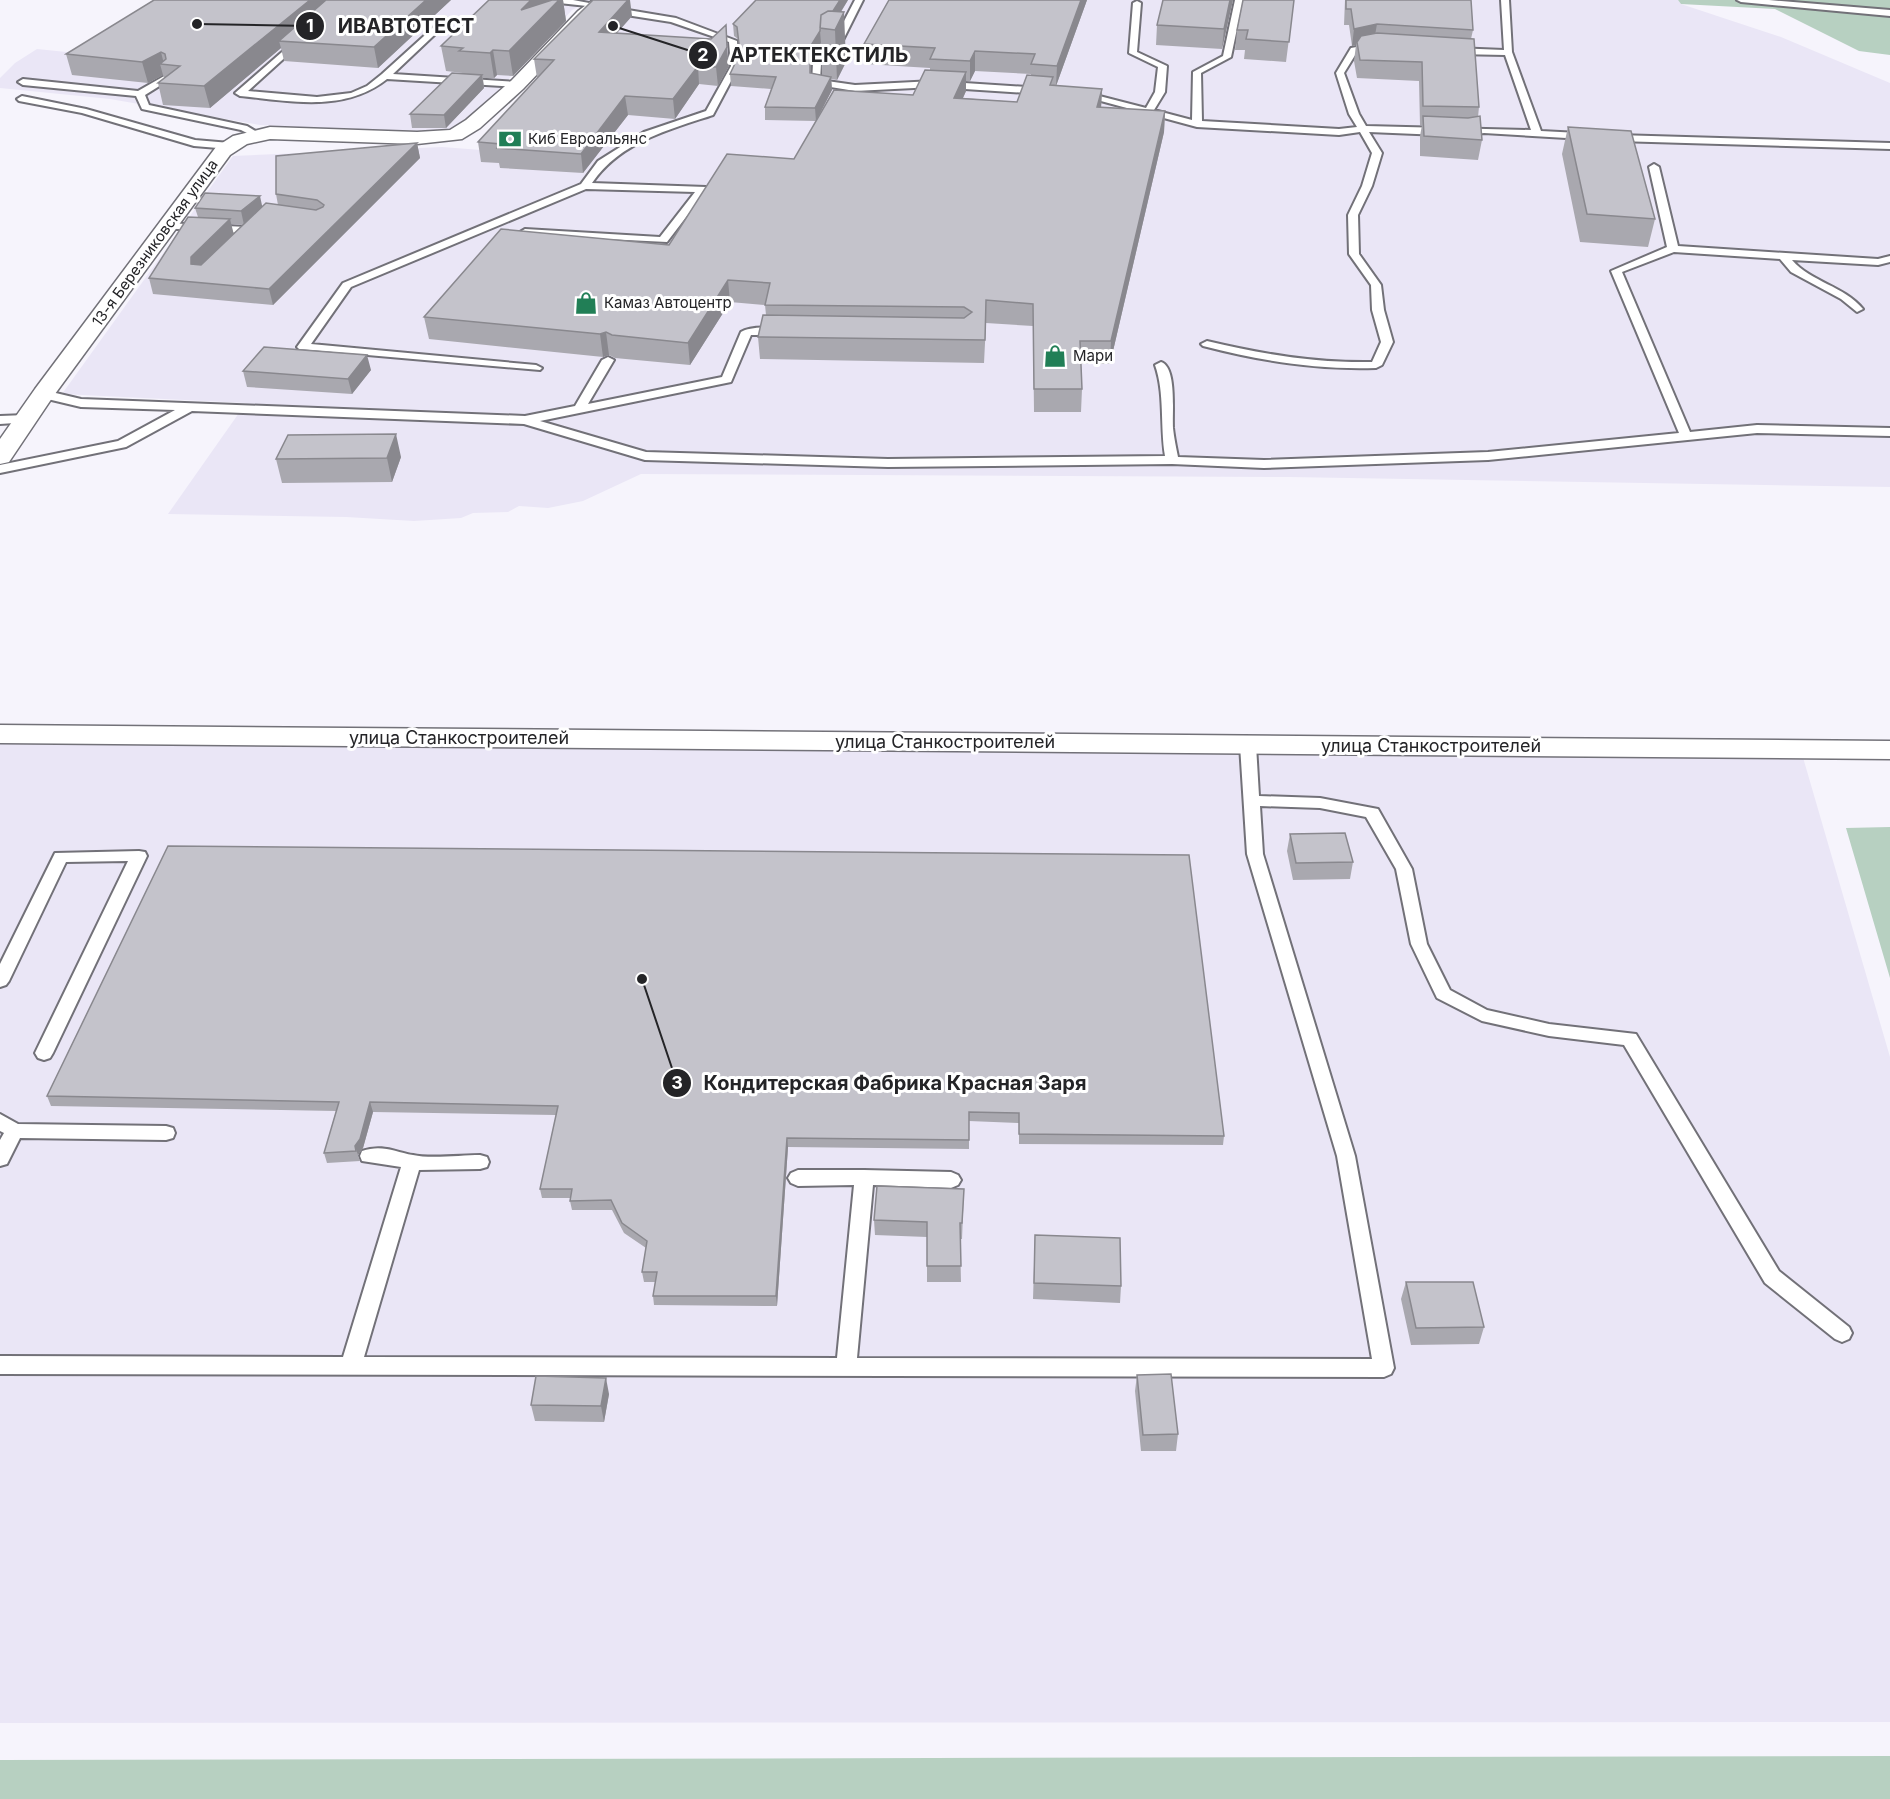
<svg xmlns="http://www.w3.org/2000/svg" width="1890" height="1799" viewBox="0 0 1890 1799" font-family="Inter,sans-serif">
	<style>
		.built { fill: #eae6f6 }
		.green { fill: #b7d0c1 }
		.lines { fill: none; stroke-linecap: round; stroke-linejoin: round }
		.lane-casing { stroke: #727178; stroke-width: 4 }
		.secondary-casing { stroke: #727178; stroke-width: 3 }
		.primary-casing { stroke: #727178; stroke-width: 3 }
		.lane { fill: #fff; fill-rule: evenodd }
		.secondary { fill: #fff; fill-rule: evenodd }
		.primary { fill: #fff; fill-rule: evenodd }
		.wall { fill: #a9a8af; fill-rule: evenodd }
		.shaded-wall { fill: #89888e }
		.building { fill: #c4c3cb; stroke: #89888e; stroke-width: 1.5 }
		.labels { text-anchor: middle; stroke-width: 6; stroke-linejoin: round; paint-order: stroke }
		.far-poi-label { font-size: 15px; fill: #242427; stroke: #fff; text-anchor: start }
		.far-street-label { font-size: 15px; fill: #242427; stroke: #fff }
		.street-label { font-size: 18px; fill: #242427; stroke: #fff }
		.leader { fill: none; stroke: #242427; stroke-width: 2 }
		.callout-dot { fill: #242427; stroke: #fff; stroke-width: 2 }
		.mark-label { font-size: 18px; text-anchor: middle; font-weight: bold; fill: #fff }
		.callout-label { font-size: 20px; text-anchor: middle; font-weight: bold; fill: #242427; stroke: #fff; stroke-width: 6; stroke-linejoin: round; paint-order: stroke }
	</style>
	<rect width="100%" height="100%" fill="#f6f4fc"/>
	<path class="built" d="M163 0H591L572 10 495 94 454 131 406 133 260 125 110 99 0 88V78L15 63 37 49 76 53Z
		M619 0H1678L1681 4 1781 37 1890 83V487L1289 477 641 474 583 501 548 508 519 506 508 512 473 513 461 518 414 521 346 517 168 514 246 403 62 394 233 156 442 147 481 150Z
		M0 743 1802 754 1890 1057V1722L0 1723Z"/>
	<path class="green" d="M1678 0H1890V55L1859 51 1775 9 1681 4Z
		M1890 827V978L1846 828Z
		M1890 1756V1799H0V1760Z"/>
	<g class="lines">
		<g class="lane-casing">
			<path id="lane" d="M546 0H573L600 5 596 7 550 2Z
				M855 0H863L836 54 821 64 820 80 855 85 934 81 1042 88 1047 91 1042 94 934 87 855 91 812 84 813 63 828 52Z
				M1235 0H1243L1231 57 1201 73 1202 121 1339 129 1357 127 1349 114 1336 73 1351 48 1378 43 1381 44V48L1357 52 1344 73 1359 114 1366 126 1531 130 1505 55 1455 54 1451 51 1455 48 1504 50 1501 0H1509L1512 52 1541 131 1617 135 1890 143V149L1617 141 1484 133 1464 136 1369 132 1382 153 1372 186 1358 215 1359 254 1381 285 1384 310 1393 342 1382 365 1376 368C1316 370 1261 361 1203 346L1201 344 1207 341C1262 354 1315 363 1372 362L1381 342 1372 310 1371 285 1349 254 1348 215 1362 186 1372 153 1360 132 1339 135 1197 127 1075 94 1080 91 1146 108 1155 92 1158 67 1129 53 1133 3 1137 1 1141 3 1137 52 1167 66 1165 92 1154 110 1192 120 1193 72 1223 56Z
				M1737 0H1769L1890 10V16L1741 2Z
				M610 7 676 18 737 41 739 66 713 115C668 130 620 142 592 183L706 187V191L667 242 525 235 520 232 525 229 660 237 695 192 586 189 351 287 311 344 536 365 542 368 540 370 299 349 297 347 343 283 581 184 598 161 644 132 706 111 731 66 729 42 671 22 607 12V8Z
				M445 17 449 20 448 22 393 74 517 82 520 83V87L387 79C344 113 291 101 240 96L235 93 298 38 302 41 301 43 248 91 317 97 351 93 367 86 382 74Z
				M166 75 169 76V80L145 95 149 105 247 126 262 135 257 138 241 130 142 109 136 96 23 85 18 82 23 79 138 91Z
				M22 96 86 109 195 140 230 143 235 146 230 149 194 146 82 113 19 101 17 99Z
				M1654 164 1659 167 1678 246 1878 259 1890 256V262L1878 265 1792 260C1811 282 1844 286 1863 309L1857 312 1841 299 1791 272 1780 259 1674 252 1622 272 1690 432 1757 425 1890 428V436L1757 433 1488 460 1264 468 1172 464 888 467 645 460 524 424 192 411 126 447 0 473V465L118 441 175 410 81 407 39 397V391L43 390 81 399 525 416 575 406 602 360 608 357 614 360 588 404 722 377 741 332C750 326 777 326 786 332L780 335H751L731 382 540 421 646 452 888 459 1165 456C1160 426 1165 393 1155 365L1161 362C1177 367 1172 413 1173 428 1174 438 1176 447 1178 457L1264 460 1488 452 1679 433 1611 271 1667 247 1649 167Z
				M166 223 247 227 252 230 242 242 238 243 233 240 239 233 162 228V224Z
				M26 415 30 416V422L0 424V416Z
				M1248 740 1256 745 1259 796 1320 798 1378 809 1412 869 1427 944 1450 990 1487 1010 1549 1024 1636 1034 1779 1271 1849 1327 1852 1333 1849 1339 1842 1342 1835 1339 1765 1283 1624 1045 1549 1036 1482 1021 1437 998 1411 944 1396 869 1366 817 1320 808 1260 806 1263 854 1355 1156 1394 1368 1391 1374 1384 1377 0 1374V1356L343 1357 401 1167 362 1161 360 1156 362 1151C382 1144 395 1152 413 1155 430 1159 462 1155 480 1155L487 1157 489 1162 487 1167 480 1169 419 1170 364 1357 837 1358 854 1185 798 1186 791 1183 788 1178 791 1173 798 1170H864L951 1172 958 1175 961 1180 958 1185 951 1188 873 1185 857 1358 1372 1359 1337 1156 1247 854 1240 745Z
				M139 851 145 852 147 856 53 1053 50 1058 44 1060 38 1058 35 1053 128 861 66 862 9 981 6 985 0 987V964L55 853Z
				M0 1114 18 1124 166 1126 173 1128 175 1133 173 1138 166 1140 20 1138 7 1164 0 1166V1140L4 1133 0 1131Z"/>
		</g>
		<g class="secondary-casing">
			<path id="secondary" d="M593 0H611L590 19 523 89 480 128 462 139 417 144 270 139 247 144 230 155 52 398 9 462 0 464V439L35 389 216 147 233 136 270 127 417 132 450 130 466 120 511 81 578 11Z"/>
		</g>
		<g class="primary-casing">
			<path id="primary" d="M0 725 1890 741V759L0 743Z"/>
		</g>
		<use href="#lane" class="lane"/>
		<use href="#secondary" class="secondary"/>
		<use href="#primary" class="primary"/>
	</g>
	<path class="wall" d="M451 0 378 68 284 61 281 48 210 108 163 105 158 83 164 78 163 75 148 83 72 75 66 54Z
		M531 0H563L566 21 513 76 497 75 494 78H483L484 88 446 128H412L410 114 463 74V73L446 71 441 46Z
		M756 0H848L841 12 846 62 837 80 831 79 832 90 816 121 765 120V107L771 89 731 86 730 74 740 54 738 39 734 36 733 24ZM821 43 822 75 811 73V63L814 60 813 56Z
		M889 0H1087L1056 86 1102 89 1101 107 1165 111 1164 132 1110 364H1081L1082 389 1081 412H1034L1033 326 986 323 984 363 760 359 758 337 766 315 765 305 730 302 690 365 615 358 609 355 603 357 429 339 424 317 669 245 794 159 913 95 930 70V68L865 64 864 44ZM975 71 1031 74V76L1017 102 963 98 966 91V81H970Z
		M1233 0 1222 49 1156 45 1157 25Z
		M1294 0 1286 62 1244 59 1245 50H1235L1237 30Z
		M1345 0H1471L1473 30 1471 39 1479 107 1478 117 1482 140 1478 160 1420 156V136L1422 125H1420L1419 81 1357 78 1354 61 1356 45 1352 46 1349 25H1344Z
		M632 16 617 33 729 66 718 86 699 84 675 119 628 115 583 173 500 168 499 163 481 162 478 142 538 78H537L534 59Z
		M1568 127 1655 219 1648 247 1580 242 1562 154Z
		M417 143 420 158 273 305 153 294 149 278 198 217 195 208 262 206 278 205 276 194ZM231 224 243 225 233 234Z
		M371 370 352 394 247 387 243 371Z
		M401 457 392 482 282 483 276 459Z
		M1290 834 1353 862 1350 879 1293 880 1287 851Z
		M168 846 1224 1136 1223 1145 1019 1144V1123L969 1121V1149L788 1147 777 1306 654 1305 653 1296 655 1282H644L642 1272 646 1248 624 1233 612 1210H572L570 1201V1198H542L540 1189 556 1115 373 1112 363 1148 358 1155 360 1161 327 1163 324 1153 336 1111 51 1106 47 1096Z
		M964 1189 962 1239H960L961 1282H927V1237L875 1235 874 1220Z
		M1035 1235 1121 1286 1120 1303 1033 1299Z
		M1406 1282 1484 1327 1479 1344 1411 1345 1401 1299Z
		M1137 1375 1178 1434 1176 1451H1141L1135 1391Z
		M609 1394 604 1422 535 1421 531 1405Z"/>
	<path class="shaded-wall" d="M310 0H336L279 41 281 48 210 108 204 86Z
		M426 0H451L378 68 374 47Z
		M531 0H550L551 6 521 10Z
		M559 0H563L566 21 513 76 509 51Z
		M628 0H630L632 16 601 51 599 32Z
		M840 0H848L830 29 822 28Z
		M1081 0H1087L1056 86 1057 66Z
		M1230 0H1233L1222 49 1224 29Z
		M844 12 846 62 837 80 835 30Z
		M1377 24 1374 41 1357 42 1356 45 1352 46 1354 29Z
		M820 31 821 43 813 56 814 60 811 63 810 85V47Z
		M727 47 729 66 718 86 716 67Z
		M493 50 497 75 494 78 490 53Z
		M975 51V71L970 81V61Z
		M161 52 164 64H160L163 75 148 83 142 62Z
		M698 66 699 84 675 119 673 99Z
		M966 72V91L954 118V98Z
		M482 75 484 88 446 128 444 115Z
		M831 77 832 90 816 121 815 108Z
		M1102 89 1101 109 1097 107Z
		M625 96 628 115 583 173 581 154Z
		M1165 111 1164 132 1110 364 1111 341Z
		M417 143 420 158 273 305 269 289Z
		M260 196 263 210 244 225 241 211Z
		M230 219 234 235 195 273 191 264V257Z
		M728 280 730 302 690 365 688 343Z
		M606 332 609 355 603 357 600 334Z
		M367 355 371 370 352 394 348 379Z
		M396 434 401 457 392 482 387 458Z
		M370 1102 373 1112 363 1148 358 1155 355 1146Z
		M787 1138 788 1147 777 1306 776 1296Z
		M606 1378 609 1394 604 1422 601 1406Z"/>
	<path class="building" d="M154 0H310L204 86 158 83 180 66 160 64 166 59 165 54 161 52 142 62 66 54Z
		M326 0H426L374 47 279 41Z
		M489 0H531L521 10 552 0H559L509 51 493 50 490 53 459 51 463 48 441 46Z
		M593 0H628L599 32 711 39 726 25 727 47 716 67 698 66 673 99 625 96 581 154 497 148 500 144 478 142 554 60 534 59Z
		M756 0H840L833 11H828L821 15 820 31 810 47H813L810 51V73L831 77 815 108 765 107 776 77 730 74 740 53 737 27 733 24Z
		M889 0H1081L1057 66 1031 64 1035 54 975 51 970 61 930 59 935 48 864 44Z
		M1163 0H1230L1224 29 1157 25Z
		M1243 0H1294L1289 42 1246 39 1248 30H1237Z
		M1346 0H1471L1473 30 1377 24 1354 29 1351 9H1346Z
		M828 11 844 12 835 30 820 28 821 15Z
		M1377 33 1474 39 1479 107 1423 106 1422 62 1360 60 1357 42 1361 36Z
		M925 70 966 72 954 98 1017 102 1027 75 1053 77 1050 85 1102 89 1097 107 1165 111 1111 341H1080L1082 389H1034L1033 304 986 300 985 340 758 337 763 315 964 318 972 312 964 307 765 305 770 283 728 280 688 343 612 335 606 332 600 334 424 317 501 229 669 245 727 154 794 159 834 90 913 95Z
		M452 73 482 75 444 115 410 114Z
		M1423 116 1468 118 1480 116 1482 140 1424 136Z
		M1568 127 1631 131 1655 219 1587 214Z
		M417 143 269 289 149 278 188 217 230 219 191 257V264L201 265 266 203 316 210 323 207 324 205 317 200 276 194V156Z
		M205 193 260 196 241 211 195 208Z
		M264 347 367 355 348 379 243 371Z
		M396 434 387 458 276 459 288 435Z
		M1345 833 1353 862 1296 863 1290 834Z
		M168 846 1189 855 1224 1136 1019 1134V1113L969 1112V1140L787 1138 776 1296H653L657 1272H642L647 1241 622 1223 611 1200 570 1201 572 1189H540L558 1106 370 1102 360 1139 355 1146 356 1151 324 1153 339 1102 47 1096Z
		M877 1186 964 1189 962 1223H960L961 1266H927V1222L874 1220Z
		M1035 1235 1120 1238 1121 1286 1034 1283Z
		M1406 1282H1473L1484 1327 1416 1328Z
		M1171 1374 1178 1434 1143 1435 1137 1375Z
		M536 1376 606 1378 601 1406 531 1405Z"/>
	<defs>
		<g id="bank-bare" transform="scale(1.8)"><path d="M-6-4H6V4H-6ZM0-2.3a2.3 2.3 0 1 0 0 4.6a2.3 2.3 0 1 0 0-4.6Z" fill="#217f56" stroke="#fff" stroke-width="2.5" paint-order="stroke"/></g>
		<g id="shop-bare" transform="scale(1.8)"><path d="M-5-2.5h2.3a2.7 3.5 0 0 1 5.4 0H5L5.5 6h-11ZM-1.5-2.5h3a1.5 2.3 0 0 0-3 0Z" fill="#217f56" stroke="#fff" stroke-width="2.5" paint-order="stroke"/></g>
	</defs>
	<g fill-rule="evenodd">
		<use href="#bank-bare" x="510" y="139"/>
		<use href="#shop-bare" x="586" y="303"/>
		<use href="#shop-bare" x="1055" y="356"/>
	</g>
	<g class="labels">
		<g class="far-poi-label">
			<text x="528" y="144">Киб Евроальянс</text>
			<text x="604" y="308">Камаз Автоцентр</text>
			<text x="1073" y="361">Мари</text>
		</g>
		<g class="far-street-label">
			<text transform="translate(155 243) rotate(-54)" y="5">13-я Березниковская улица</text>
		</g>
		<g class="street-label">
			<text x="459" y="744">улица Станкостроителей</text>
			<text x="945" y="748">улица Станкостроителей</text>
			<text x="1431" y="752">улица Станкостроителей</text>
		</g>
	</g>
	<path class="leader" d="M197 24L310 26M613 26L703 55M642 979L677 1083"/>
	<g class="callout-dot">
		<circle cx="197" cy="24" r="6"/>
		<circle cx="613" cy="26" r="6"/>
		<circle cx="642" cy="979" r="6"/>
		<circle cx="310" cy="26" r="15"/>
		<circle cx="703" cy="55" r="15"/>
		<circle cx="677" cy="1083" r="15"/>
	</g>
	<g class="mark-label">
		<text x="310" y="32">1</text>
		<text x="703" y="61">2</text>
		<text x="677" y="1089">3</text>
	</g>
	<g class="callout-label">
		<text x="406" y="33">ИВАВТОТЕСТ</text>
		<text x="819" y="62">АРТЕКТЕКСТИЛЬ</text>
		<text x="895" y="1090">Кондитерская Фабрика Красная Заря</text>
	</g>
</svg>
